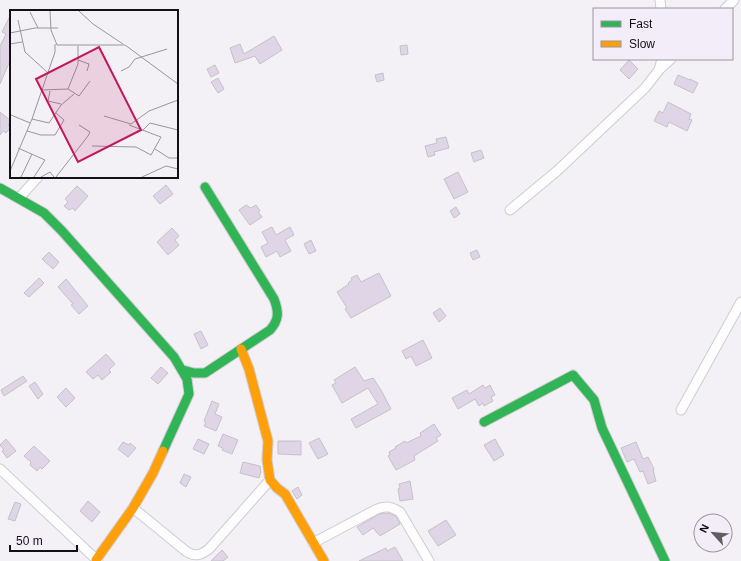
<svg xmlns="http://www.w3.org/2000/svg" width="741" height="561" viewBox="0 0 741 561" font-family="Arial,sans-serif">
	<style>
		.building { fill: #dfd5e7; stroke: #c4c2c7 }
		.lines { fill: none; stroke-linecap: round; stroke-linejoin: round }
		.street-casing { stroke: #cfccd1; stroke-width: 11 }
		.fast-casing { stroke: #cfccd1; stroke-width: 11 }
		.slow-casing { stroke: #cfccd1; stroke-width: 11 }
		.street { stroke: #fdfdfe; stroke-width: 9 }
		.fast { stroke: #30b455; stroke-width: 9 }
		.slow { stroke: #ff9f0a; stroke-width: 9 }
		.inset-road { fill: none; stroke: #99969c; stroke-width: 1 }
		.view { fill: #c2185b; fill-opacity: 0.15; stroke: #c2185b; stroke-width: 2 }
		.inset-edge { fill: none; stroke: #121014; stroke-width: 2 }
	</style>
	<rect width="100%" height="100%" fill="#f3f0f6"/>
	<path class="building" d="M11 14V64L9 63 0 84V46L6 34 2 32Z
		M274 36 282 50 260 64 255 56 235 63 230 48 240 44 244 54Z
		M407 45 408 54 401 55 400 46Z
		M629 60 638 69 629 79 620 70Z
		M215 65 219 73 211 77 207 69Z
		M383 73 384 80 377 82 375 75Z
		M678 75 690 80V79L698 83 693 93 674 84Z
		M218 78 224 89 218 93 211 82Z
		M668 102 691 114 689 119 692 120 687 131 669 122 667 127 654 121 659 111 663 113Z
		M0 112 11 121 8 125 11 127 6 133 3 131 0 135Z
		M446 137 449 148 434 152 435 155 428 157 425 146 437 143 436 139Z
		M481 150 484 158 474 162 471 153Z
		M458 172 468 192 454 199 444 179Z
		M166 185 173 194 160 204 153 196Z
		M77 186 88 196 75 211 73 208 69 210 64 206 68 202 65 199Z
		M246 205 251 208 256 205 260 211 258 212 262 217 250 225 239 210Z
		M456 207 460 214 454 218 450 211Z
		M272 227 276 235 290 227 294 235 285 240 291 251 280 257 277 251 266 257 261 247 268 243 262 232Z
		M172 228 179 236 175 240 179 245 168 255 157 242Z
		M311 240 316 251 309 254 304 244Z
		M477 250 480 257 473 260 470 253Z
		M49 252 59 262 53 269 42 259Z
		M379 273 391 296 351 318 345 309 347 308 337 292 349 284 348 283 352 280 351 278 357 275 361 282Z
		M39 278 44 283 29 297 24 293Z
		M66 279 88 306 79 314 71 305 73 304 58 287Z
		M440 308 446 316 439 322 433 313Z
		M201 331 208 345 201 349 194 334Z
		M423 340 432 358 416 366 411 356 406 359 402 351Z
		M106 354 115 364 109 370 111 372 102 380 98 375 93 379 86 372Z
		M161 367 168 373 158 384 151 378Z
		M355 367 364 381 373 378 381 390 391 409 356 428 351 419 378 404 368 388 342 403 332 385 336 383 334 380Z
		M23 376 27 381 4 396 1 390Z
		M35 382 43 394 38 399 29 386Z
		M483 385 485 388 490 385 495 395 491 397 493 401 484 406 483 403 479 406 475 399 458 409 452 398 467 390 469 394Z
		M66 388 75 398 66 407 57 397Z
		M212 401 219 404 215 414 222 417 216 431 204 426 206 422 204 421Z
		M434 424 441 435 436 438 438 441 414 456 415 460 396 470 388 456 390 455 389 452 396 448 395 447 405 441 406 443 421 436 420 433Z
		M223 434 238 440 232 454 222 450 223 448 218 446Z
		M319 438 328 454 318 459 309 443Z
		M6 439 16 451 7 458 2 451 4 450 0 445Z
		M198 439 209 444 204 454 193 449Z
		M495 439 504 455 494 461 484 445Z
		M278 441H301V455L278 454Z
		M123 442 129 445 130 443 136 448 128 457 118 449Z
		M636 442 643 459 648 457 654 469 653 470 656 481 648 484 643 471 640 472 634 459 627 462 621 448Z
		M34 446 50 461 42 469 40 467 37 471 30 465 31 462 24 456Z
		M243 462 260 466 261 472 259 478 240 473Z
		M184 474 191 477 186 487 180 483Z
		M410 481 413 499 400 501 398 489 400 488 399 484Z
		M298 487 302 495 297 499 292 491Z
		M88 501 100 512 92 522 80 511Z
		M15 502 21 504 15 521 8 519Z
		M388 513 396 516 400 524 380 536 373 528 363 535 357 527 379 514Z
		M446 520 456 535 438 546 428 531Z
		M395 547 403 561H359L386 548 387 551Z
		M222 550 228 557 223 561H211Z"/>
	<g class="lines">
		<g class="street-casing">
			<path id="street" d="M660 0 661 9
				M725 9 734 0
				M660 69 671 59
				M19 198 38 177
				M510 210 557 171 645 88 659 70 662 59
				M681 410 741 302
				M0 469 98 561
				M133 508 187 552C196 557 201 555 209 549L270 480
				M313 543 377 509C386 505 392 507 400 512L429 561"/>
		</g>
		<g class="fast-casing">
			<path id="fast" d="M0 188 44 213 62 231 174 357 187 379 189 394 163 451
				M183 370 194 373H205L270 330C279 320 279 312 274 299L205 187
				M484 422 573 375 594 400 602 428 665 561"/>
		</g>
		<g class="slow-casing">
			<path id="slow" d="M241 349 249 369 268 441 267 460 270 480 277 488 285 494 324 561
				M96 560 133 508 153 473 163 451"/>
		</g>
		<use href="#street" class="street"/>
		<use href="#fast" class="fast"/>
		<use href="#slow" class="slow"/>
	</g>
	<g transform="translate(10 10)">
		<rect width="168" height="168" fill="#f3f0f6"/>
		<path class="inset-road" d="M40 1 41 20 47 35H115L168 74M69 1 83 14 113 34M20 2 28 18M8 10 15 42 37 62M0 23 25 18H48M0 34 12 32M68 50 79 54 77 61M111 61 119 57 125 49 157 39M58 79 69 86 80 71M32 80 58 79 68 54V36M40 81 38 91 51 94M1 105 20 113M94 106 121 114 139 101 168 90M22 109 39 113 51 95 64 84M133 120 140 113 168 120M17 121 31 125H45L54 110 46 103M82 136 126 137 141 145 151 127 119 115M8 138 35 150 24 167M145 139 159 148H168M0 161 22 109 45 42V34M11 167 22 144M31 167 40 162 44 167M46 167 78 126 80 122 69 115M132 167 156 156 168 159"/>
		<path class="view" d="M89 37 131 120 68 152 26 69Z"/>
		<rect width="168" height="168" class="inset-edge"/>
	</g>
	<rect x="593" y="8" width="140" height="52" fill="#f3edf9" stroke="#99959d"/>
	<rect x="601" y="21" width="20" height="6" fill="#30b455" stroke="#99959d"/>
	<text x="629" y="28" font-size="12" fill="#121014">Fast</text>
	<rect x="601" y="41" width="20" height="6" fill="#ff9f0a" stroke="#99959d"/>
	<text x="629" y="48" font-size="12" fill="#121014">Slow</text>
	<g transform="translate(713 533) rotate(297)"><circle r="19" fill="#f3edf9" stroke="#99959d"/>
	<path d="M0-3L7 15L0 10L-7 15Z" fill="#615e63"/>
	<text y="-6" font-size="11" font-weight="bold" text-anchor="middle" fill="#121014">N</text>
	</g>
	<path d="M10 545v6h67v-6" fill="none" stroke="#121014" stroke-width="2"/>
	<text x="16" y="545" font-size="12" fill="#121014" stroke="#f3edf9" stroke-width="3" paint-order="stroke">50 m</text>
</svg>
